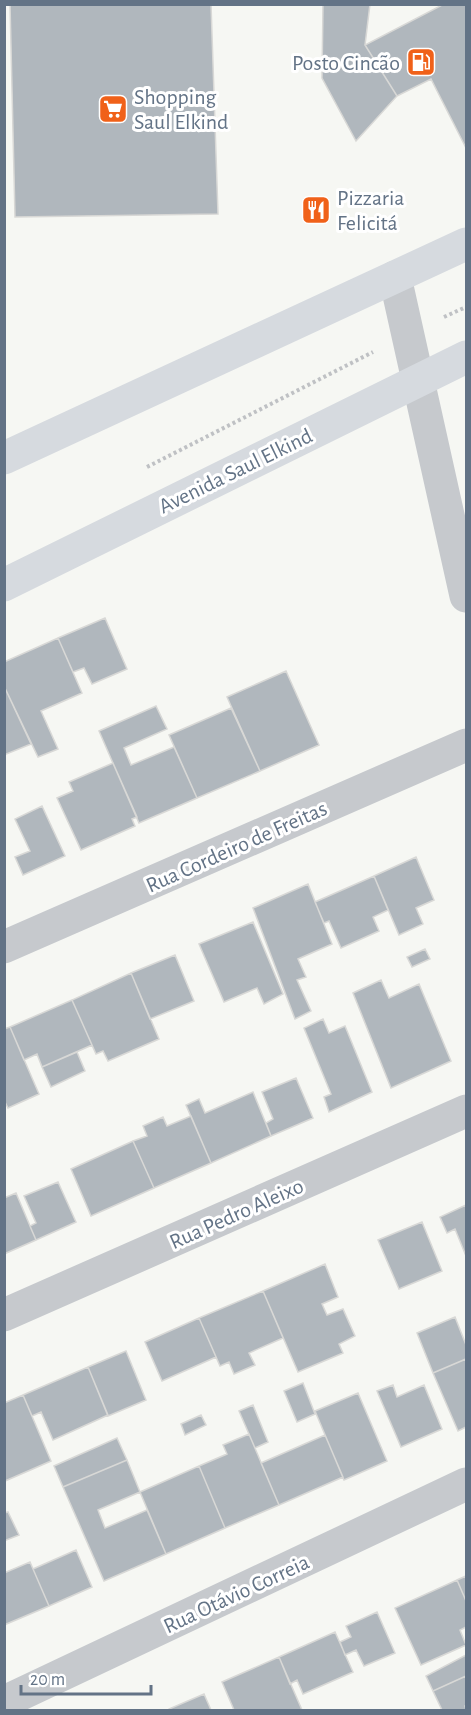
<svg xmlns="http://www.w3.org/2000/svg" width="471" height="1715" viewBox="0 0 471 1715" font-family="'Alegreya Sans',sans-serif">
	<style>
		.building { fill: #b0b7bd; stroke: #d8d8d6; stroke-width: 1.5 }
		.lines { fill: none; stroke-linecap: round; stroke-linejoin: round }
		.path { stroke: #bfc1c4; stroke-width: 4; stroke-dasharray: 3 3; stroke-linecap: butt }
		.street { stroke: #c6c9cd; stroke-width: 33 }
		.secondary { stroke: #d6dadf; stroke-width: 33 }
		.labels { text-anchor: middle; stroke-width: 6; stroke-linejoin: round; paint-order: stroke }
		.poi-label { font-size: 22px; fill: #637386; stroke: #fff; text-anchor: start }
		.street-label { font-size: 22px; fill: #637386; stroke: #fff }
	</style>
	<rect width="100%" height="100%" fill="#f6f7f3"/>
	<path class="building" d="M10 4H211L218 214 15 217Z
		M323 4H370L365 45 397 96 356 141 322 78Z
		M444 4H466V148L431 79 397 96 365 45Z
		M105 618 127 669 92 684 84 668 73 672 58 638Z
		M58 638 82 693 41 711 58 749 38 757 4 686V662Z
		M286 671 319 745 260 771 227 697Z
		M4 686 31 744 4 755Z
		M156 706 167 729 124 748 131 765 174 747 197 798 139 823 99 731Z
		M231 708 260 771 197 798 169 735Z
		M113 763 137 817 132 819 135 826 81 850 57 798 73 791 69 782Z
		M42 806 65 856 23 875 15 857 30 851 15 819Z
		M416 857 434 900 416 908 423 924 399 935 374 876Z
		M374 876 388 910 373 917 379 931 341 948 329 921 324 923 315 902Z
		M308 884 332 944 298 959 306 977 297 980 311 1011 295 1019 253 908Z
		M253 922 283 994 264 1004 257 988 224 1002 199 944Z
		M425 949 430 959 412 967 407 957Z
		M175 955 194 1001 150 1019 131 973Z
		M131 973 159 1039 108 1061 103 1051 96 1054 72 1000Z
		M381 980 389 998 419 984 451 1061 391 1088 353 993Z
		M72 1000 92 1045 42 1067 37 1054 24 1060 10 1027Z
		M323 1019 329 1033 345 1026 372 1092 329 1112 324 1097 331 1094 304 1028Z
		M10 1027 39 1094 8 1108 4 1100V1029Z
		M77 1052 85 1071 51 1087 42 1067Z
		M296 1078 313 1118 271 1136 266 1123 273 1119 262 1092Z
		M253 1092 271 1136 211 1163 186 1105 199 1099 205 1113Z
		M191 1116 211 1163 154 1188 133 1141 147 1136 143 1126 163 1117 167 1126Z
		M133 1141 154 1188 91 1216 71 1169Z
		M58 1182 76 1222 36 1240 30 1226 36 1223 24 1196Z
		M16 1193 36 1240 4 1254V1198Z
		M466 1205V1256L455 1229 447 1233 440 1217Z
		M422 1222 442 1271 399 1289 378 1240Z
		M325 1264 338 1297 322 1304 327 1315 343 1309 355 1336 339 1344 343 1353 298 1372 263 1291Z
		M263 1291 283 1338 249 1353 255 1365 234 1374 229 1362 220 1366 199 1318Z
		M455 1317 466 1345V1359L433 1373 417 1333Z
		M199 1318 216 1357 162 1381 145 1342Z
		M126 1351 146 1400 108 1416 88 1367Z
		M466 1359V1427L458 1431 433 1373Z
		M88 1367 108 1415 53 1440 41 1412 32 1416 23 1395Z
		M303 1383 315 1414 297 1422 284 1391Z
		M393 1385 397 1397 424 1385 442 1429 401 1447 377 1391Z
		M358 1393 387 1461 344 1480 315 1411Z
		M23 1395 51 1461 5 1481 4 1403Z
		M253 1405 268 1442 255 1448 239 1411Z
		M201 1415 206 1425 185 1435 181 1424Z
		M249 1434 279 1505 225 1528 199 1466 227 1454 223 1445Z
		M325 1435 343 1477 279 1505 261 1463Z
		M117 1438 127 1460 63 1487 54 1466Z
		M127 1460 140 1492 98 1510 105 1528 147 1510 166 1554 104 1581 63 1487Z
		M199 1466 225 1528 166 1554 140 1492Z
		M8 1512 19 1535 4 1541V1513Z
		M76 1550 92 1587 49 1606 33 1569Z
		M30 1562 49 1606 4 1625V1573Z
		M466 1576V1601L457 1580Z
		M457 1580 466 1601V1627L460 1630 466 1645 421 1665 395 1608Z
		M377 1612 395 1653 364 1666 356 1650 345 1655 340 1642 351 1637 346 1626Z
		M335 1632 353 1672 303 1694 297 1680 290 1684 279 1657Z
		M466 1655V1676L433 1691 426 1676Z
		M279 1657 302 1710H234L222 1682Z
		M466 1676V1705L465 1706 466 1710H442L433 1691Z
		M204 1694 211 1710H169V1709Z"/>
	<g class="lines">
		<path class="path" d="M444 317 466 307
			M147 467 373 352"/>
		<path class="street" d="M395 277 466 596
			M4 947 466 745
			M4 1315 466 1111
			M4 1702 466 1484"/>
		<path class="secondary" d="M4 458 466 244
			M4 585 466 357"/>
	</g>
	<defs>
		<g id="fuel-square" transform="scale(1.5)"><rect x="-9" y="-9" width="18" height="18" rx="4" fill="#f06119" stroke="#fff"/><path d="M-5.5-6h7V0h2V4h1.3V-2.5L3-4.5l.8-.8L6-3V5H2.5V1h-1V6h-7ZM-4.2-4.7v3.2H.2V-4.7Z" fill="#fff"/></g>
		<g id="supermarket-square" transform="scale(1.5)"><rect x="-9" y="-9" width="18" height="18" rx="4" fill="#f06119" stroke="#fff"/><path d="M-6-5.5h2.5l.6 2H6L4.5 2H-2.5L-4.4-4H-6ZM-1.5 3.2a1.3 1.3 0 1 0 .1 0ZM3 3.2a1.3 1.3 0 1 0 .1 0Z" fill="#fff"/></g>
		<g id="restaurant-square" transform="scale(1.5)"><rect x="-9" y="-9" width="18" height="18" rx="4" fill="#f06119" stroke="#fff"/><path d="M-5-6h1v4h1v-4h1v4h1v-4h1v5L-1.5 .5V6h-2V.5L-5-1ZM5-6V6H3V1.5H1.5Q1.5-4 5-6Z" fill="#fff"/></g>
	</defs>
	<g fill-rule="evenodd">
		<use href="#fuel-square" x="421" y="62"/>
		<use href="#supermarket-square" x="113" y="109"/>
		<use href="#restaurant-square" x="316" y="210"/>
	</g>
	<g class="labels">
		<g class="poi-label">
			<text x="400" y="70" text-anchor="end">Posto Cincão</text>
			<text x="134" y="104">Shopping<tspan x="134" dy="25">Saul Elkind</tspan></text>
			<text x="337" y="205">Pizzaria<tspan x="337" dy="25">Felicitá</tspan></text>
		</g>
		<g class="street-label">
			<text transform="translate(235 470) rotate(-26)" y="8">Avenida Saul Elkind</text>
			<text transform="translate(236 846) rotate(-24)" y="8">Rua Cordeiro de Freitas</text>
			<text transform="translate(236 1213) rotate(-24)" y="8">Rua Pedro Aleixo</text>
			<text transform="translate(236 1593) rotate(-25)" y="8">Rua Otávio Correia</text>
		</g>
	</g>
	<rect width="471" height="1715" fill="none" stroke="#637386" stroke-width="12"/>
	<path d="M21 1685v9h130v-9" fill="none" stroke="#637386" stroke-width="3"/>
	<text x="30" y="1685" font-size="18" fill="#637386" stroke="#ffffff" stroke-width="4.5" paint-order="stroke">20 m</text>
</svg>
